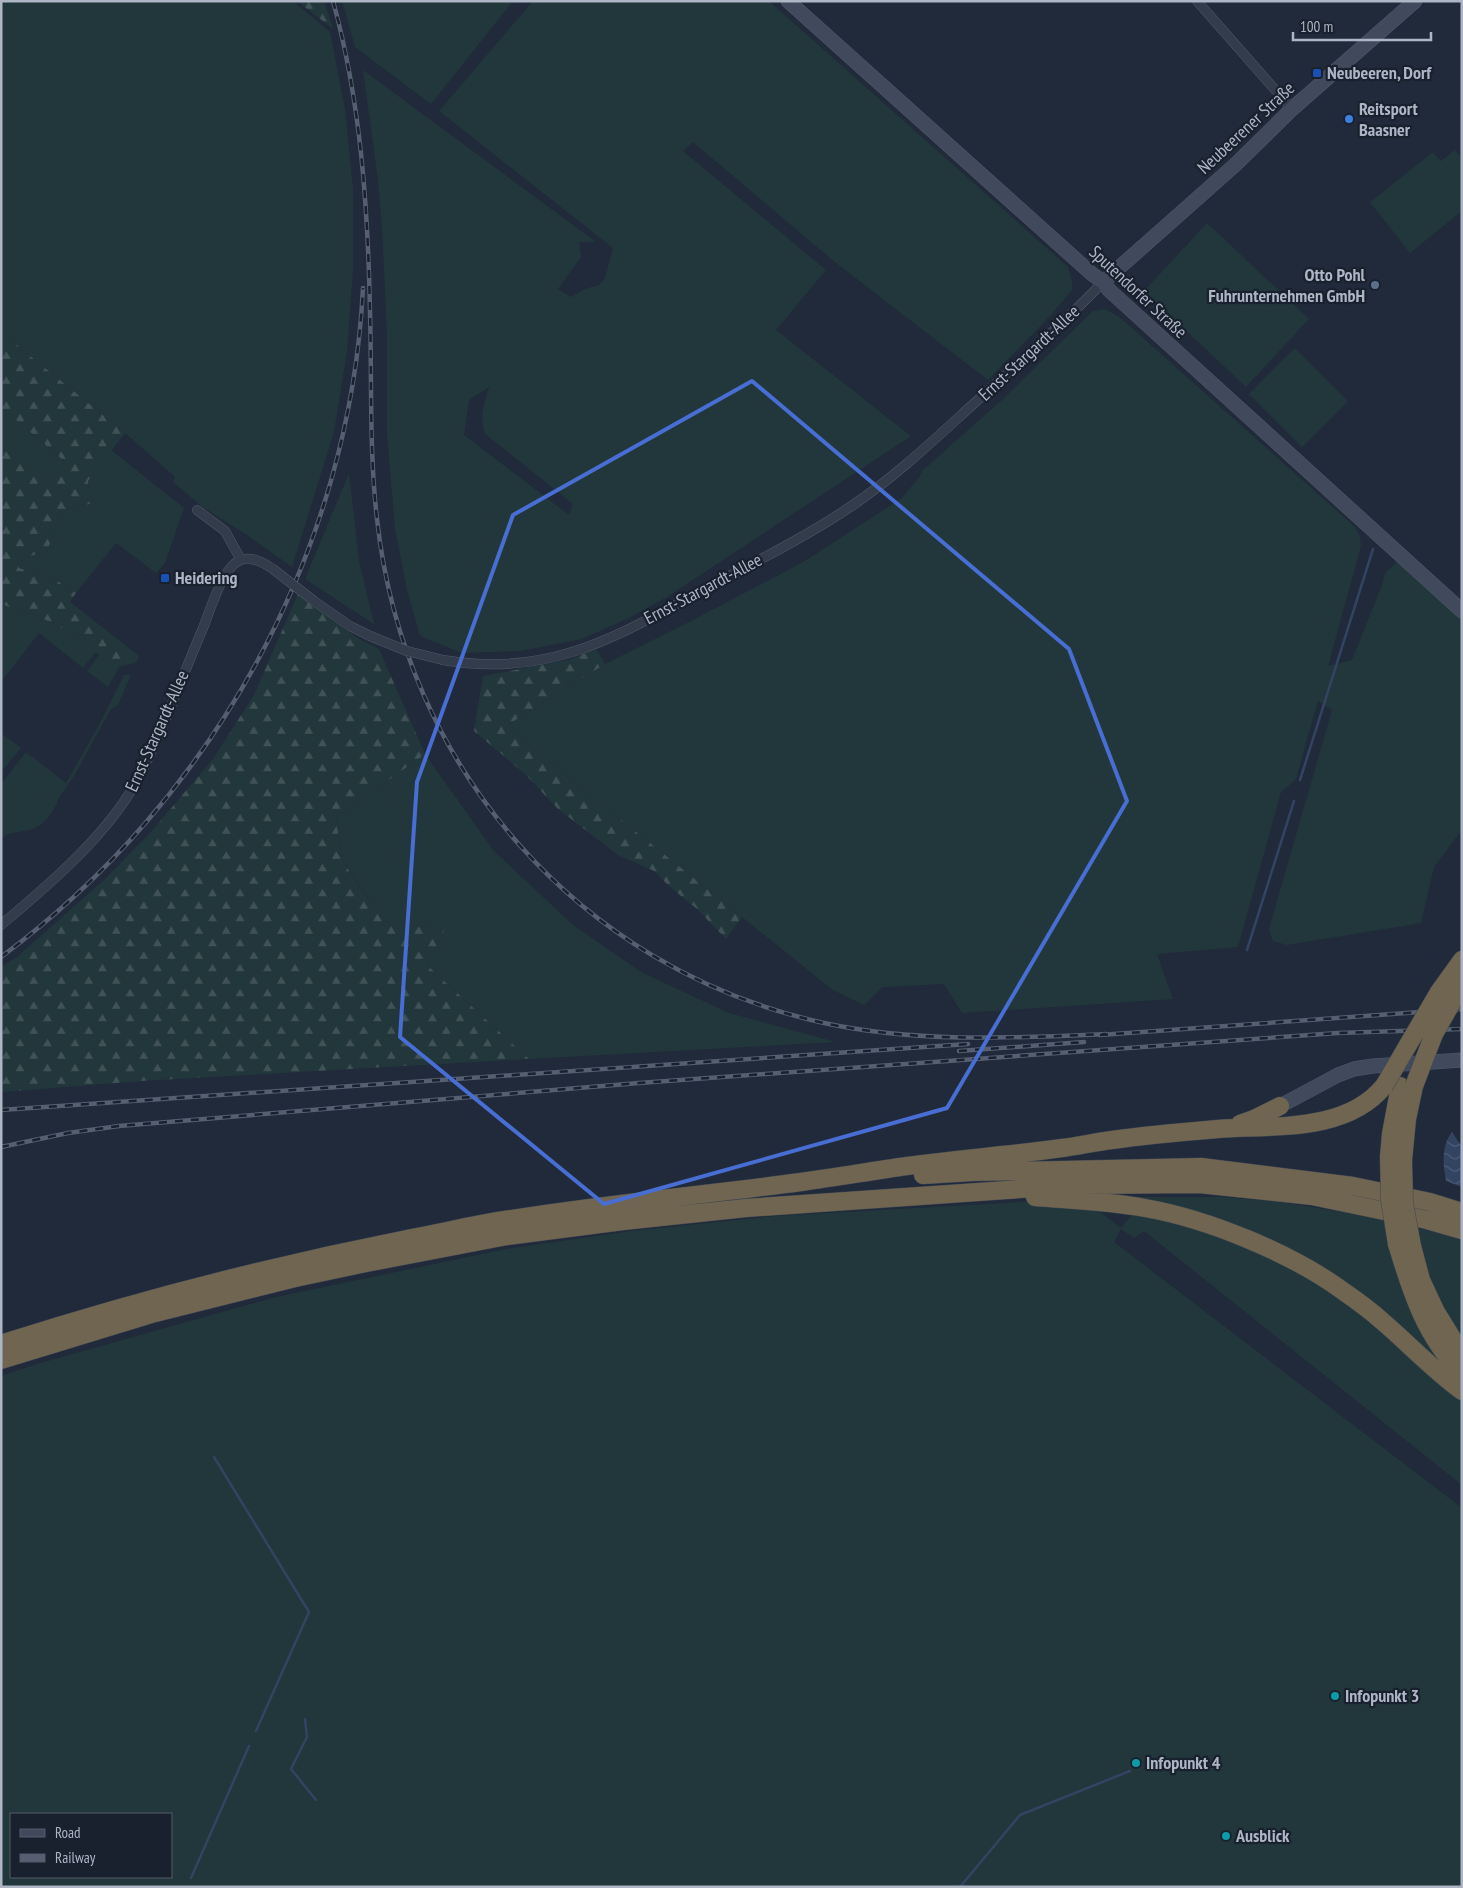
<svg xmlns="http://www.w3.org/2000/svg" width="1463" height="1888" viewBox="0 0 1463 1888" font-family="'PT Sans Narrow',sans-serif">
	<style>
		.grass { fill: #22373b; fill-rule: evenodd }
		.forest { fill: url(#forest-firs) }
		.water { fill: url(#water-waves) }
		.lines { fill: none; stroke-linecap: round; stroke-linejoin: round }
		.stream { stroke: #324462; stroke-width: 2.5 }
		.street-casing { stroke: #515968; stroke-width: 10 }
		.secondary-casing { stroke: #515968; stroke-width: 15 }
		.highway-casing { stroke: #3e4654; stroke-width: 19 }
		.street { stroke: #333c4a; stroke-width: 9 }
		.secondary { stroke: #414a5d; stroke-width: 14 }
		.highway { stroke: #706550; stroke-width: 18 }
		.rail-casing { stroke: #555f71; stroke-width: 4.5 }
		.rail { stroke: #19212e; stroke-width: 2.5; stroke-dasharray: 8; stroke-linecap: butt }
		.street-bridge-casing { stroke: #515968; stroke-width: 10; stroke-linecap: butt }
		.highway-bridge-casing { stroke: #3e4654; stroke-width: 19; stroke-linecap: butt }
		.street-bridge { stroke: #333c4a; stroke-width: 9 }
		.highway-bridge { stroke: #706550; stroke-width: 18 }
		.marked { fill: none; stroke: #486dd3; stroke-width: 4; stroke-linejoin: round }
		.transit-dot { fill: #1a4fb4; stroke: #19212e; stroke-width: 2 }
		.shop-dot { fill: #3f7fe0; stroke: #19212e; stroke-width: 2 }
		.service-dot { fill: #5c6f8a; stroke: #19212e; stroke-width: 2 }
		.culture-dot { fill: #0f9aa8; stroke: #19212e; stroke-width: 2 }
		.labels { text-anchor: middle; stroke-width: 4.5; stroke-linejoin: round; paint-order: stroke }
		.poi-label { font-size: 18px; font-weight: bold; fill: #aeb6c6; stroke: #19212e; text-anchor: start }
		.street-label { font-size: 18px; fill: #aeb6c6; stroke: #19212e }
	</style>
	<defs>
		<pattern id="forest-firs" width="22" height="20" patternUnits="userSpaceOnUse" patternTransform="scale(1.25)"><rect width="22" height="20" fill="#22373b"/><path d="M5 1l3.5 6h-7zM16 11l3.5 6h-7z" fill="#405256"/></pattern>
		<pattern id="water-waves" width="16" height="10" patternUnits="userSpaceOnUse" patternTransform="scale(1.25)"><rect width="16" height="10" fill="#324462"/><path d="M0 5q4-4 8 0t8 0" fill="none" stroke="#4d5d77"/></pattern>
	</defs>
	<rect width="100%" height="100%" fill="#202a3a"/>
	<path class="grass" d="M1 1H293L330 32 345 109 353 188V271L347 352 334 432 292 567 247 535 204 508 173 482 175 477 125 433 1 332Z
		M342 1H513L431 104 355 47Z
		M533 1H769L1068 267 1072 281V290L1050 316 988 380 836 263 693 142 683 151 826 270 776 330 911 436 667 597 627 619 582 639 521 651 462 653 420 636 407 590 395 529 387 433V334L382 227 378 180 363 70 596 242H579L581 257 558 289 571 297 585 289 599 285 605 278 613 248 439 111ZM489 387C484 404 479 417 485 434L573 504 569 515 464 435 469 400Z
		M1455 150 1462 158V211L1410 253 1370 202 1433 152 1441 161Z
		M1207 223 1309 319 1246 387 1144 291Z
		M1105 309 1119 317 1132 328 1355 527 1360 537 1361 546 1328 666 1352 660 1382 585 1385 573 1399 560 1462 617V830L1434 867 1421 923 1287 945 1273 941 1269 929 1332 710 1318 701 1296 779 1281 792 1238 947 1157 954 1173 999 962 1013 944 984 882 987 864 1005 833 990 824 983 536 751 509 724 605 664 695 619 805 561 902 498 920 476 922 471 1003 399 1093 311Z
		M1295 348 1348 401 1302 447 1249 394Z
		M1 407 64 461 52 484 1 448Z
		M111 450 184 508 165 563 156 573 116 543 76 593 53 578 19 568 18 560 47 551C53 537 55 524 61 510L90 504 88 481Z
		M349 473 359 561 374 624 305 579Z
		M1 604 46 620 78 636 96 652 83 668 39 633 1 682Z
		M126 646 139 656 136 663 118 667Z
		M99 655 102 661 118 669 108 687 87 671Z
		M124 675H131L118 705 111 709 74 776 57 801V804C51 813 45 824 35 828 24 833 10 830 1 839V784L26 752 66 783 100 723Z
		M1 733 21 748 1 772Z
		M425 754 494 851 573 925 641 972 729 1013 836 1042 529 1059 427 965 445 929 383 921 342 859 336 818Z
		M1108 1197H1221L1273 1201 1343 1212 1441 1233 1462 1240V1345L1460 1343 1435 1359 1319 1271Z
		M1038 1201 1099 1211 1121 1228 1134 1212 1184 1222 1254 1248 1313 1278 1372 1320 1462 1395V1485L1144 1231 1134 1238 1121 1229 1114 1242 1462 1508V1887H1V1376L37 1364 276 1297 506 1249 631 1231 776 1216ZM11 1814H171V1877H11Z"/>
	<path class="forest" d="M297 1H324L333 29Z
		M1 332 125 433 88 481 90 504 61 510C55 524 53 537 47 551L18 560 19 568 53 578 76 593 70 602 126 646 118 669 102 661 99 655 78 636 46 620 1 604V448L52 483 64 461 1 407Z
		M298 594 357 638 379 649 425 754 336 818 342 860 383 921 445 929 427 965 529 1059 141 1081 1 1092V967L17 957 103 881 150 833 213 759 254 695Z
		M596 649 605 664 509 724 536 751 742 917 726 939 697 909 670 887 654 871 618 855 558 809 525 774 474 731 483 676 568 660Z"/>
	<path class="water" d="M1452 1132 1462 1147V1187L1446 1181C1443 1164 1441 1146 1452 1132Z"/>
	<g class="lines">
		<path class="stream" d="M1300 780 1373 549
			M1247 950 1294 801
			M214 1457 309 1612 256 1731
			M305 1719 307 1737 291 1769 316 1800
			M191 1878 249 1746
			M960 1887 1020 1815 1130 1771"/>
		<g class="street-casing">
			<path id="street" d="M1197 1 1292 109
				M197 510 225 531 241 560
				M314 601 350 626 370 636
				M443 660C549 678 614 638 703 590 753 563 806 537 853 505 899 474 939 435 980 398 1022 360 1064 323 1103 282
				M1 925C50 884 111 832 140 775 164 728 182 677 203 628 210 610 219 581 232 566 245 553 260 560 273 569"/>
		</g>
		<g class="secondary-casing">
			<path id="secondary" d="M788 1 1092 274 1103 282 1109 290 1462 611
				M1103 282 1235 165 1292 109 1415 1
				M1280 1106 1338 1075 1354 1069 1373 1066 1462 1060"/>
		</g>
		<g class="highway-casing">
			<path id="highway" d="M1439 992 1462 960
				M1455 997 1462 986
				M1240 1124 1254 1119 1280 1106
				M1389 1157 1391 1134 1400 1086
				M1403 1160 1407 1119 1414 1086
				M923 1175 972 1172 1201 1167 1353 1186 1430 1202 1462 1212
				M1035 1197C1072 1200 1108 1201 1145 1208 1208 1219 1291 1253 1343 1291 1356 1300 1370 1310 1382 1321 1409 1344 1433 1370 1462 1391
				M1397 1244C1411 1291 1426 1338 1462 1373
				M1412 1246 1421 1280 1436 1312 1462 1354
				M1 1344C135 1301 270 1266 407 1239 440 1233 472 1225 505 1220 603 1204 703 1195 801 1182 837 1177 872 1171 907 1166 959 1159 1011 1155 1062 1148 1079 1146 1095 1142 1112 1140 1147 1135 1182 1132 1218 1129 1272 1125 1346 1133 1384 1086
				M1 1360 155 1313 295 1278 366 1263 507 1236 623 1221 746 1208 1078 1185 1199 1184 1312 1196 1427 1220 1462 1230"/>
		</g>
		<use href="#street" class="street"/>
		<use href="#secondary" class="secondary"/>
		<use href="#highway" class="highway"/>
		<g class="rail-casing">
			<path id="rail" d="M333 1C361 103 368 208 370 312 372 381 369 450 377 519 404 767 578 969 824 1023 917 1043 1012 1038 1106 1034
				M1 957C212 801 350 552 363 288
				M1100 1035 1462 1009
				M959 1051 1084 1042
				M1 1110 968 1044
				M1 1147 68 1133 119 1126 639 1083 1338 1033 1462 1029"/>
		</g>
		<use href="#rail" class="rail"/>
		<g class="street-bridge-casing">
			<path id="street-bridge" d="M273 569 314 601
				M370 636 407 651 443 660"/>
		</g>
		<g class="highway-bridge-casing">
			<path id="highway-bridge" d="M1384 1086 1439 992
				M1414 1086 1434 1034 1455 997
				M1389 1157 1390 1200 1397 1244
				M1403 1160 1404 1203 1412 1246"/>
		</g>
		<use href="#street-bridge" class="street-bridge"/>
		<use href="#highway-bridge" class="highway-bridge"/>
	</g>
	<path class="marked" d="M752 381 1069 649 1127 801 947 1108 604 1204 400 1037 417 782 513 515Z"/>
	<g class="transit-dot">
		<rect x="1312" y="68" width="10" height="10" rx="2.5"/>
		<rect x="160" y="573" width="10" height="10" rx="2.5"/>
	</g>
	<circle class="shop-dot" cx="1349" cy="119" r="5"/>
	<circle class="service-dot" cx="1375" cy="285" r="5"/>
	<g class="culture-dot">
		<circle cx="1335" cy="1696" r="5"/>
		<circle cx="1136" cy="1763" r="5"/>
		<circle cx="1226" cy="1836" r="5"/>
	</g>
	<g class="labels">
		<g class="poi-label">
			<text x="1327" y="79">Neubeeren, Dorf</text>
			<text x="1359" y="115">Reitsport<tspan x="1359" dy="21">Baasner</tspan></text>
			<text x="1365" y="281" text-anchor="end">Otto Pohl<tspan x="1365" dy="21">Fuhrunternehmen GmbH</tspan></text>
			<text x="175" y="584">Heidering</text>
			<text x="1345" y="1702">Infopunkt 3</text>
			<text x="1146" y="1769">Infopunkt 4</text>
			<text x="1236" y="1842">Ausblick</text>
		</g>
		<g class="street-label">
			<text transform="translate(1246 128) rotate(-43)" y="6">Neubeerener Straße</text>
			<text transform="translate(1138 292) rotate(43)" y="6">Sputendorfer Straße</text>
			<text transform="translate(1029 353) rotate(-43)" y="6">Ernst-Stargardt-Allee</text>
			<text transform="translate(703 589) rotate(-28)" y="6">Ernst-Stargardt-Allee</text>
			<text transform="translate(157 731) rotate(-66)" y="6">Ernst-Stargardt-Allee</text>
		</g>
	</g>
	<rect width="1463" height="1888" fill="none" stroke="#aeb6c6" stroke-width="5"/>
	<rect x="10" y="1813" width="162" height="65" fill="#19212e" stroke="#555d6b"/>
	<rect x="20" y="1829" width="25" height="8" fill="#414a5d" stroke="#555d6b"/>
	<text x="55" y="1838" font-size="15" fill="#aeb6c6">Road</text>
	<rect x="20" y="1854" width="25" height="8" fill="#555f71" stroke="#555d6b"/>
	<text x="55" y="1863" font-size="15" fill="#aeb6c6">Railway</text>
	<path d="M1293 32v8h138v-8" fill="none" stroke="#aeb6c6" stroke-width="2.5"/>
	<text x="1300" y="32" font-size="15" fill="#aeb6c6" stroke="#19212e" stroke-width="4" paint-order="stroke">100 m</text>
</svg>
